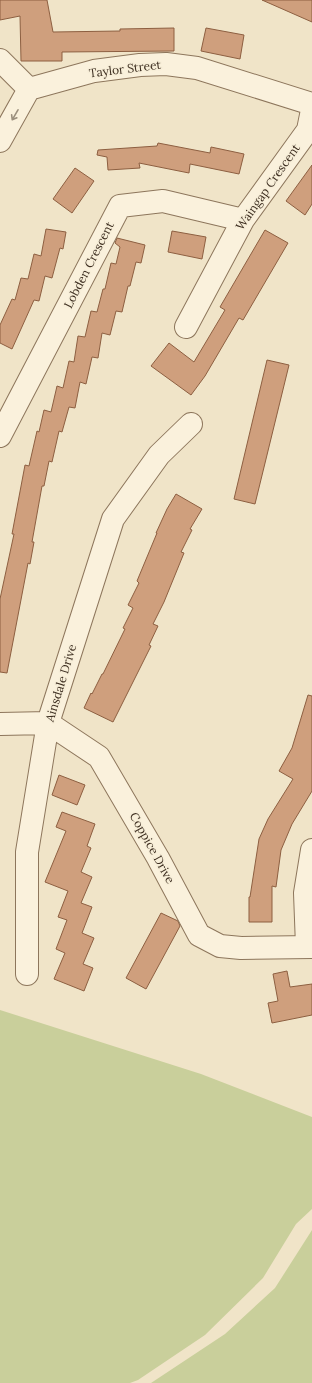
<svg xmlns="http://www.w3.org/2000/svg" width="312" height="1383" viewBox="0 0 312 1383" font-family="Lora,serif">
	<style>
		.green { fill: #c9cf9b }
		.building { fill: #cf9f7d; stroke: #8d5f41 }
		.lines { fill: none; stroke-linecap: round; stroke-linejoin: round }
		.street-casing { stroke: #8d765c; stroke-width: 24 }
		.street { stroke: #faf1dc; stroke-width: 22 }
		.oneway { stroke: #9c907e }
		.labels { text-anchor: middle; stroke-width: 3; stroke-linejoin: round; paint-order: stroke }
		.street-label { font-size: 12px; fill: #3d2e20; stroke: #f7eed8 }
	</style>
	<rect width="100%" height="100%" fill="#f0e4c8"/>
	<path class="green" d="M0 1010 201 1074 312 1117V1209L296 1224 263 1278 205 1335 138 1380 130 1383H0Z
		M312 1230V1383H151L225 1334 275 1288Z"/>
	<path class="building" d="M0 0H47L53 32 120 31V29L174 28V51L62 52V61H21L20 16 0 20Z
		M262 0H312V22Z
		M206 28 244 35 240 59 201 51Z
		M158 143 210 153 211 147 244 154 239 174 190 164 189 173 139 163 140 168 108 170 107 157 97 155 98 150 157 146Z
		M312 165V204L305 215 286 201Z
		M75 168 94 181 72 213 53 199Z
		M46 229 66 232 63 249 60 248 52 278 45 276 39 301 34 300 12 349 0 343V325L12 299 15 300 21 278 28 279 34 254 41 256Z
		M265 230 288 243 243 320 239 318 205 376 191 395 151 366 169 343 194 362 225 310 220 307Z
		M172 231 206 237 202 259 168 252Z
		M117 238 145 245 141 263 136 262 130 286H128L122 312 116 311 110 335 102 333 98 358 92 357 86 384 80 382 75 408 69 407 62 432 59 431 52 462 49 461 44 486H42L32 542H34L30 564 28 563 7 673 0 672V599L14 534H12L25 465 29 466 37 431 39 432 44 410 51 412 57 386 63 388 69 361 74 362 78 336 85 337 91 311 97 312 103 289H105L111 263 116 264 120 247 115 243Z
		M267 360 289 365 255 504 234 499Z
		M176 494 202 509 190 529 192 530 181 552 184 553 164 602 153 624 158 626 149 645 151 646 113 722 84 708 91 693 92 694 102 674H103L125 629 123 628 133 608 128 605 139 583 137 581 157 533H156L167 509Z
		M308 695 312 696V791L292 824 281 850 276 887 272 886V922H249V897H250L259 839 268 819 293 779 279 771 292 748Z
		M59 775 85 785 77 805 52 795Z
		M62 812 95 824 87 846 91 848 81 872 92 877 81 903 92 907 82 933 94 938 83 964 93 968 84 991 54 979 65 953 56 949 67 920 58 917 68 891 45 882 66 831 56 827Z
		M161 913 178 921 180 926 146 989 126 978Z
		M287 971 290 987 312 984V1015L272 1023 268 1003 278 1001 273 974Z"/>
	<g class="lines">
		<g class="street-casing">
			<path id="street" d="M0 60 29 89
				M29 89 94 71 140 65 166 64 197 68 312 104
				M0 141 29 89
				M186 327 243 220 308 130 312 110
				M0 436 120 206 163 201 243 220
				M0 724 48 723 99 757 158 858 199 935 220 946 241 948 312 947
				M307 946 305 893 312 850
				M27 974V852L48 723 113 519 159 455 191 424"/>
		</g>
		<use href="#street" class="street"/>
	</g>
	<defs><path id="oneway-shaft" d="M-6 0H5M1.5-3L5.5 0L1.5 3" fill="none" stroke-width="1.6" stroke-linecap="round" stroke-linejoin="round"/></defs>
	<use class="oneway" href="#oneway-shaft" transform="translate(15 115) rotate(120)"/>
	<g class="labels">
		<g class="street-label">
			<text transform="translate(125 69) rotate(-7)" y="4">Taylor Street</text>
			<text transform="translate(268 187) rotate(-55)" y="4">Waingap Crescent</text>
			<text transform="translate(89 265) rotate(-63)" y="4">Lobden Crescent</text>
			<text transform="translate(61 683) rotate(-73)" y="4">Ainsdale Drive</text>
			<text transform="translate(152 848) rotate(61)" y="4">Coppice Drive</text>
		</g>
	</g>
</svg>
